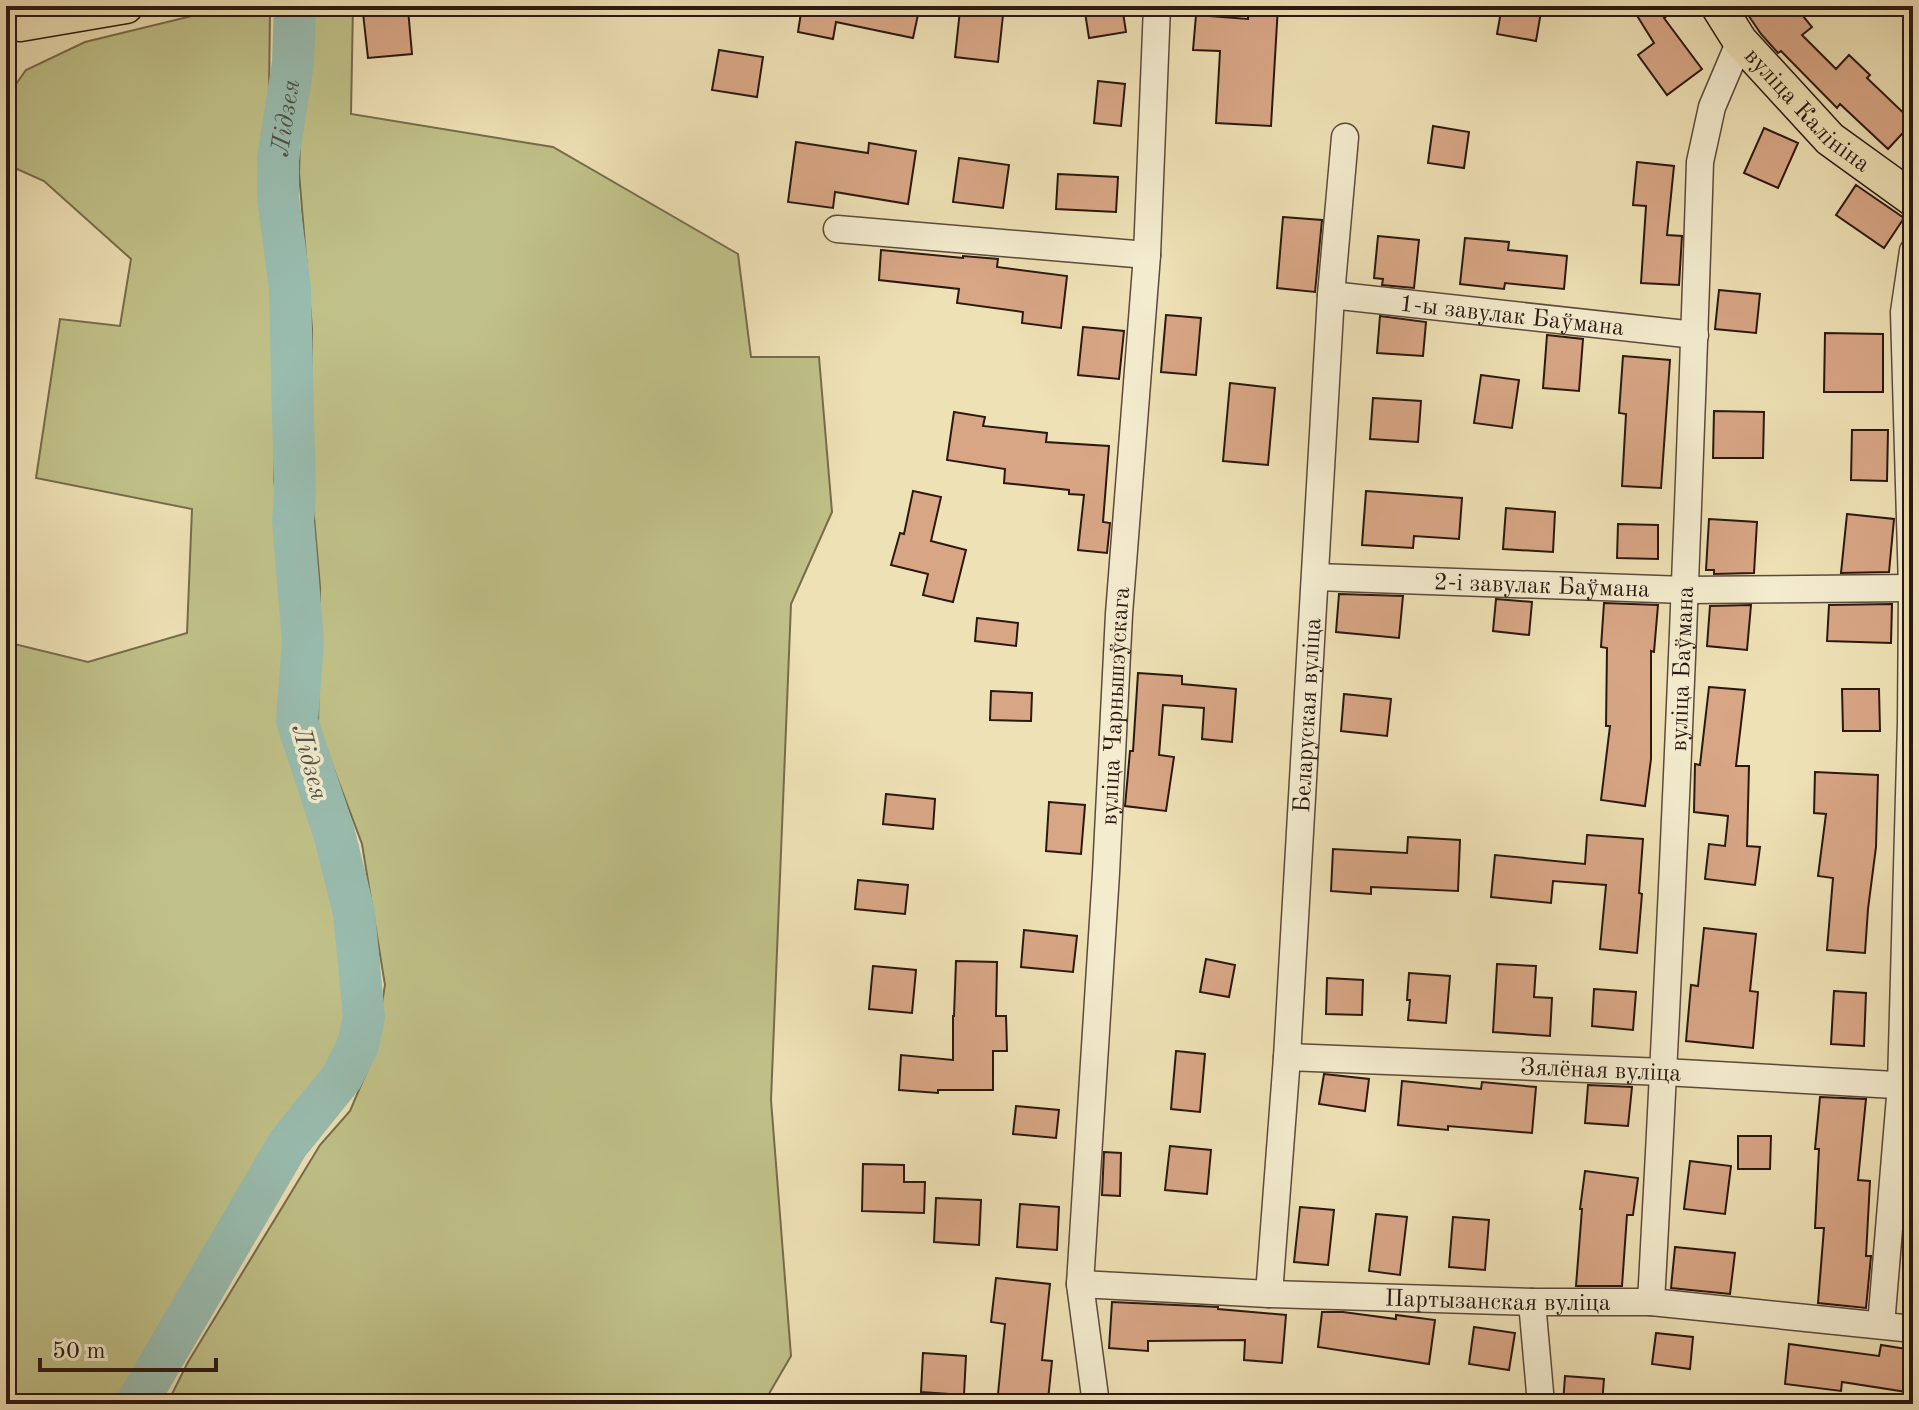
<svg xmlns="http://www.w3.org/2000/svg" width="1919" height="1410" viewBox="0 0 1919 1410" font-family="'Old Standard TT',serif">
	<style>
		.green { fill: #c0c188; stroke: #766c4c; stroke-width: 2 }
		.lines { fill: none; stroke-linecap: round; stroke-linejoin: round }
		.river { stroke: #99bdb0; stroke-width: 42 }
		.building { fill: #d8a685; stroke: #2b1811; stroke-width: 2 }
		.minor-casing { stroke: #5c4a3a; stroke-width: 29 }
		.major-casing { stroke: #2b1811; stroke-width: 37 }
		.minor { stroke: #f4eccf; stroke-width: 26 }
		.major { stroke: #eee1b5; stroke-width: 34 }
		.labels { text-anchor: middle; stroke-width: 7; stroke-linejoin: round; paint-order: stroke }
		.street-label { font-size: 24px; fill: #2b1811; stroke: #f4eccf }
		.water-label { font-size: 26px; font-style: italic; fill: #525249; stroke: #f4eccf }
	</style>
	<rect width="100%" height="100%" fill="#eee1b5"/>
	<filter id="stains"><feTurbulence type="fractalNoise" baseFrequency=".0025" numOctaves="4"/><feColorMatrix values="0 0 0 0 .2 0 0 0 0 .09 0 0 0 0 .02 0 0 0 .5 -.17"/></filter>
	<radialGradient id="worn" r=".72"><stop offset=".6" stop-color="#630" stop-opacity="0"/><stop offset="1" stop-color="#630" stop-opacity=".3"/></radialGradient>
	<path class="green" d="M233 6H258L270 10 268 177 280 333 274 478 286 587 285 738 327 851 353 987 347 1043 310 1093 117 1404H6V642L88 662 187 633 192 509 36 478 60 319 120 326 131 259 44 181 6 164V98L26 70 85 42Z
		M304 6H353L351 114 553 147 738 254 751 357H819L832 512 791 604 771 1100 791 1356 763 1404H167L188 1362 320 1145 350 1111 373 1057 385 985 362 844 318 727 320 587 310 470 312 329 299 173Z"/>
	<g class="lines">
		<path class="river" id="s1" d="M136 1404 288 1144 342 1077 358 1045 364 1017 354 913 334 833 297 721 303 641 293 521 295 497 290 289 278 197V159L293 63 295 6"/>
	</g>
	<path class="building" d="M802 6H902L919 10 913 38 836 22 833 39 798 32Z
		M1084 6H1122L1126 32 1089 38Z
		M1249 6H1278L1271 126 1216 123 1220 51 1193 50 1196 15 1248 19Z
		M1502 6H1542L1536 41 1497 34Z
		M1631 6H1682L1664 18 1702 69 1667 95 1638 55 1654 43Z
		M1742 6H1795L1812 27 1802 35 1836 69 1849 55 1870 75 1867 78 1913 122 1888 149 1840 104 1837 108 1781 51 1778 53 1761 34Z
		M408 9 412 54 368 58 363 13Z
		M960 10 1003 15 998 62 955 57Z
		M719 50 763 57 757 97 712 90Z
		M1098 81 1125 84 1121 126 1094 123Z
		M1433 126 1469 132 1464 168 1428 163Z
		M1764 128 1798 143 1778 188 1744 173Z
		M796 142 868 153 869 143 916 151 908 204 835 192 833 208 788 202Z
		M959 158 1009 165 1003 208 953 202Z
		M1637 162 1674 166 1667 235 1682 236 1679 285 1641 283 1646 206 1633 205Z
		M1058 174 1118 177 1116 212 1056 209Z
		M1856 185 1904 218 1884 248 1836 215Z
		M1283 217 1322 220 1315 292 1277 288Z
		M1378 236 1419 240 1414 288 1382 285 1383 279 1374 278Z
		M1465 238 1509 242 1508 250 1567 256 1564 289 1505 283 1504 289 1460 284Z
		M881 250 963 258V256L998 259 997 267 1067 276 1061 328 1022 323 1023 312 957 303 959 289 879 280Z
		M1719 290 1760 294 1756 333 1715 329Z
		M1166 315 1201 318 1196 375 1161 372Z
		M1380 316 1426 322 1423 356 1377 353Z
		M1083 327 1124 331 1119 379 1078 375Z
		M1825 333 1883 334V392H1824Z
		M1547 335 1583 339 1579 391 1543 388Z
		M1623 356 1670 360 1661 488 1622 486 1626 414 1619 413Z
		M1481 375 1519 380 1512 428 1474 423Z
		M1230 383 1275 388 1268 465 1223 461Z
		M1373 398 1421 401 1418 442 1370 439Z
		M1714 411 1764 412 1763 458H1713Z
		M954 412 985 417 983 426 1047 433 1046 442 1109 446 1103 522 1110 523 1107 553 1078 550 1084 495 1069 494V490L1004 483 1005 469 947 460Z
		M1852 430H1888L1887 481 1851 480Z
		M913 491 941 497 931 541 966 550 953 602 923 595 928 574 891 565 900 533 904 534Z
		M1366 491 1462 498 1459 539 1414 536 1413 548 1362 545Z
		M1506 508 1555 512 1553 552 1503 549Z
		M1847 514 1894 519 1889 572 1841 573Z
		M1709 519 1757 522 1754 573 1714 574V570H1706Z
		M1618 524 1658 525V559L1617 558Z
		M1339 594 1403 596 1399 638 1336 632Z
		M1496 599 1532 602 1529 635 1493 631Z
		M1604 603 1658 605 1654 652 1651 651V759L1645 806 1601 800 1610 726H1606L1607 648 1601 647Z
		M1892 604 1891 643 1827 641 1829 605Z
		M1751 605 1747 650 1707 646 1710 606Z
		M977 618 1018 623 1016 646 975 641Z
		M1138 673 1182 676V684L1236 689 1232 742 1202 739 1204 708 1163 705 1159 755 1174 757 1166 811 1125 806 1130 751H1133Z
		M1709 687 1745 690 1736 766H1749L1747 846 1760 847 1755 885 1705 879 1709 844 1725 846 1728 816 1694 812 1695 764 1700 765Z
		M1842 689H1879L1880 731H1843Z
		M991 691 1032 693 1031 721 990 720Z
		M1344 694 1391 699 1387 736 1341 731Z
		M1815 772 1878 775 1876 847 1868 909 1865 953 1827 950 1833 878 1818 876 1826 814 1814 813Z
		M886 794 935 799 933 829 883 824Z
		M1049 802 1085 805 1081 854 1046 851Z
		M1587 835 1643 839 1639 893 1642 894 1637 953 1600 949 1606 885 1553 881 1551 903 1491 897 1495 855 1585 864Z
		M1408 837 1460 840 1458 891 1371 887V894L1331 891 1333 849 1407 853Z
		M858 880 908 885 905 914 855 909Z
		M1704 928 1756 934 1750 991 1758 992 1753 1048 1686 1041 1691 985 1698 986Z
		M1024 930 1077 936 1073 972 1021 967Z
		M1206 959 1235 965 1229 997 1200 992Z
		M956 961 997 962 996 1016H1006L1007 1051H993V1090H938V1093L899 1090 901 1055 953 1060V1016H954Z
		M1497 964 1536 966 1534 997 1552 998 1550 1036 1493 1032Z
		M873 966 916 970 912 1013 869 1009Z
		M1409 973 1450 976 1446 1023 1408 1020 1410 1000H1407Z
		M1327 978 1363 980 1362 1015 1326 1014Z
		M1594 989 1636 992 1633 1030 1592 1026Z
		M1834 991 1866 993 1864 1046 1831 1044Z
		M1176 1051 1205 1054 1200 1112 1171 1109Z
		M1324 1074 1369 1079 1365 1111 1319 1104Z
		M1402 1081 1481 1089 1482 1082 1536 1087 1532 1133 1448 1126V1130L1398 1125Z
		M1588 1085 1632 1087 1628 1126 1585 1123Z
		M1820 1097 1866 1099 1858 1180 1870 1181 1866 1256H1871L1866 1308 1818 1303 1824 1228H1815L1819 1149H1815Z
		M1016 1106 1059 1110 1056 1138 1013 1134Z
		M1738 1136H1771L1770 1169H1738Z
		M1170 1146 1211 1150 1207 1194 1165 1190Z
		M1104 1152 1121 1153 1120 1196 1102 1195Z
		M1690 1161 1731 1166 1725 1214 1684 1209Z
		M863 1164 904 1165V1182H925L924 1213 862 1211Z
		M1585 1171 1638 1178 1633 1215H1627L1622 1286H1576L1582 1209H1580Z
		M936 1198 981 1200 979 1245 934 1242Z
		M1020 1204 1059 1207 1057 1250 1017 1247Z
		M1300 1207 1334 1210 1328 1265 1294 1262Z
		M1376 1214 1407 1217 1400 1275 1369 1271Z
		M1453 1217 1489 1220 1485 1270 1449 1267Z
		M1675 1247 1735 1253 1730 1294 1671 1288Z
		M996 1278 1050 1284 1042 1360 1052 1361 1048 1400 998 1394 1005 1324 991 1322Z
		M1112 1302 1218 1307V1309L1286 1315 1282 1363 1244 1360 1245 1340 1148 1341V1351L1109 1348Z
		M1322 1312H1343L1396 1319V1315L1435 1320 1429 1364 1318 1347Z
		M1474 1327 1515 1333 1509 1370 1469 1364Z
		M1656 1333 1693 1337 1690 1369 1652 1364Z
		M1789 1344 1879 1356 1881 1345 1913 1350V1393L1842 1382 1841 1391 1785 1384Z
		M923 1353 966 1356 964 1395 921 1392Z
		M1565 1376 1604 1379 1602 1404H1563Z"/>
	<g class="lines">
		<g class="minor-casing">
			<g id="minor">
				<path d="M837 229 1147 255"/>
				<path id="s2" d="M1331 295 1695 335"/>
				<path id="s3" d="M1316 577 1685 590 1912 588"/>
				<path id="s4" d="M1287 1057 1664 1072 1913 1086"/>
				<path id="s5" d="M1080 1284 1269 1294 1532 1302H1651L1913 1329"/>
				<path id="s6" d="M1269 1294 1287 1057 1331 295 1345 137"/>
				<path d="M1532 1302 1541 1404"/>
				<path id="s7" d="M1651 1302C1672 922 1688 542 1700 162L1712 107 1740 41"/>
				<path d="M1881 1325 1901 1085 1911 723 1912 588 1904 312 1913 251"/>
				<path id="s8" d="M1096 1404 1080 1284 1106 873 1119 614 1147 255 1157 6"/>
			</g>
		</g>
		<g class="major-casing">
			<g id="major">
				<path id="s9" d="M1718 6 1740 41 1830 139 1913 199"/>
				<path d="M6 22 20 24 126 6"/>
			</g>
		</g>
		<use href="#minor" class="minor"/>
		<use href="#major" class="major"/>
	</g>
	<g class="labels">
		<g class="street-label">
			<text dy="8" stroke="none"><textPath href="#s9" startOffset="138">вуліца Калініна</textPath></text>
			<text dy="8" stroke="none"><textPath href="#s2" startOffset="182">1-ы завулак Баўмана</textPath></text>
			<text dy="8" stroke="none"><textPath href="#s3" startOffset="226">2-і завулак Баўмана</textPath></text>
			<text dy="8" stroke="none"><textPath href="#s7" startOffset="634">вуліца Баўмана</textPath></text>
			<text dy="8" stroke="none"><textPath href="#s8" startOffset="700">вуліца Чарнышэўскага</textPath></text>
			<text dy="8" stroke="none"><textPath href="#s6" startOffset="580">Беларуская вуліца</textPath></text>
			<text dy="8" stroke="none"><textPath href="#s4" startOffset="314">Зялёная вуліца</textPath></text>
			<text dy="8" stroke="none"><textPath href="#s5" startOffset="418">Партызанская вуліца</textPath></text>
		</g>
		<g class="water-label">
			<text dy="9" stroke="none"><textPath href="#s1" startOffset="1362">Лідзея</textPath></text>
			<text transform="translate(311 762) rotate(75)" y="9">Лідзея</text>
		</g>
	</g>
	<rect width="1919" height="1410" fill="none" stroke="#eee1b5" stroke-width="32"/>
	<rect x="8" y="8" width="1903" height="1394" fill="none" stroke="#2b1811" stroke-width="4"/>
	<rect x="16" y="16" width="1887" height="1378" fill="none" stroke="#2b1811" stroke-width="2"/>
	<path d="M40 1358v12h176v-12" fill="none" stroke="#2b1811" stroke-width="4"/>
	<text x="52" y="1358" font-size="24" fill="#2b1811" stroke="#f4eccf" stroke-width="6" paint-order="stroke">50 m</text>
	<rect width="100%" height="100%" filter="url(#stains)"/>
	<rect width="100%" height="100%" fill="url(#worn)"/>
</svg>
